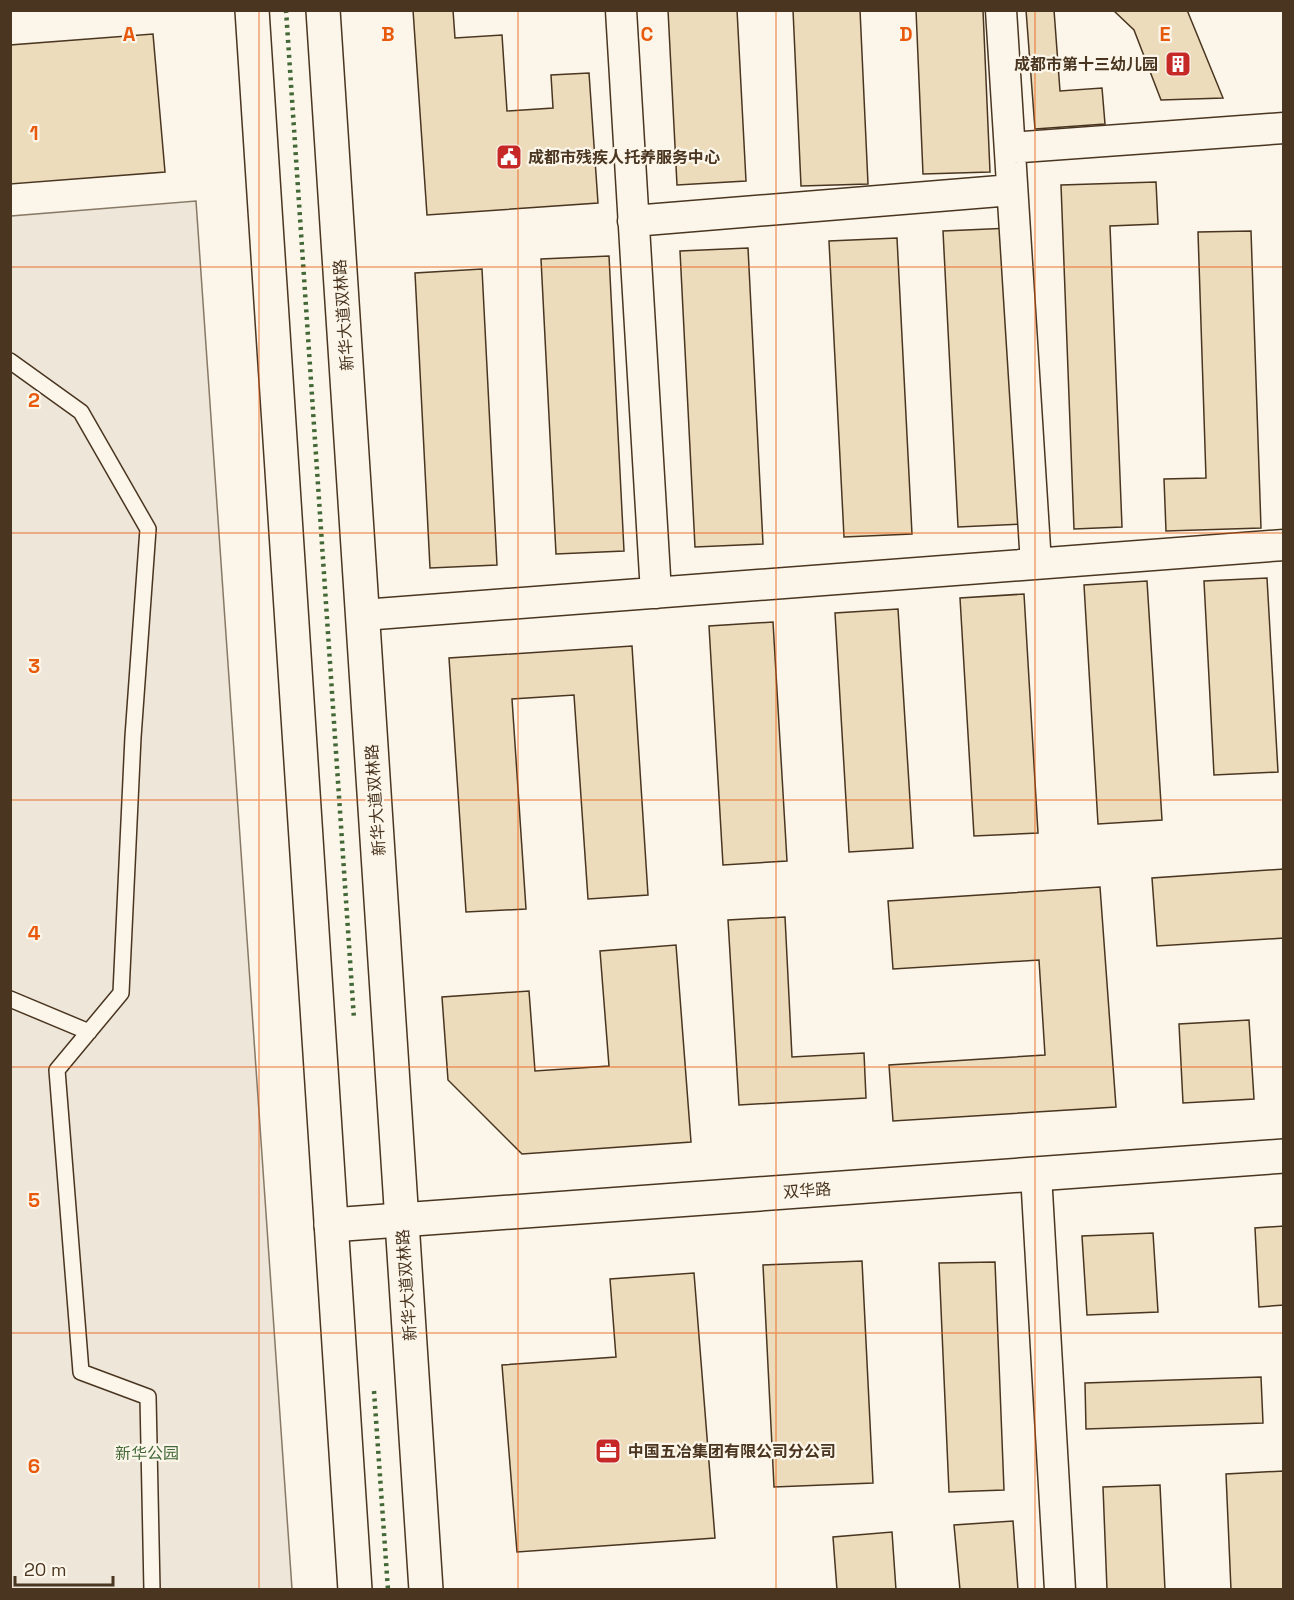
<svg xmlns="http://www.w3.org/2000/svg" width="1294" height="1600" viewBox="0 0 1294 1600" font-family="'Space Grotesk','Noto Sans SC',sans-serif">
	<style>
		.green { fill: #ede6d9; stroke: #887966; stroke-width: 1.5 }
		.building { fill: #ecdcbc; stroke: #4a3520; stroke-width: 1.5 }
		.lines { fill: none; stroke-linecap: round; stroke-linejoin: round }
		.lane-casing { stroke: #4a3520; stroke-width: 18 }
		.street-casing { stroke: #4a3520; stroke-width: 33 }
		.secondary-casing { stroke: #4a3520; stroke-width: 36 }
		.primary-casing { stroke: #4a3520; stroke-width: 36 }
		.lane { stroke: #fbf6e9; stroke-width: 15 }
		.street { stroke: #fbf6e9; stroke-width: 30 }
		.secondary { stroke: #fbf6e9; stroke-width: 33 }
		.primary { stroke: #fbf6e9; stroke-width: 33 }
		.hedge { stroke: #436837; stroke-width: 4.5; stroke-dasharray: 3 4.5; stroke-linecap: butt }
		.grid { fill: none; stroke: #e8590c; stroke-width: 1.5; stroke-opacity: 0.55 }
		.labels { text-anchor: middle; stroke-width: 4.5; stroke-linejoin: round; paint-order: stroke }
		.poi-label { font-size: 16px; font-weight: bold; fill: #4a3520; stroke: #fbf6e9; text-anchor: start }
		.street-label { font-size: 16px; fill: #4a3520; stroke: #fbf6e9 }
		.park-label { font-size: 16px; fill: #436837; stroke: #fbf6e9 }
		.grid-label { font-size: 20px; text-anchor: middle; font-weight: bold; fill: #e8590c; stroke: #fbf6e9; stroke-width: 4.5; stroke-linejoin: round; paint-order: stroke }
	</style>
	<rect width="100%" height="100%" fill="#fbf6e9"/>
	<path class="green" d="M196 201 292 1589 11 1590V216Z"/>
	<path class="building" d="M413 10H453L455 38 502 35 507 111 553 108 551 75 589 73 598 203 427 215Z
		M668 10H737L746 181 677 185Z
		M793 10H860L868 184 801 186Z
		M916 10H983L990 172 923 174Z
		M1026 10H1054L1060 91 1102 88 1105 124 1035 129Z
		M1113 10H1187L1223 98 1161 100 1134 30Z
		M153 34 165 172 10 184V45Z
		M1156 182 1158 224 1110 226 1122 527 1074 529 1061 185Z
		M1011 228 1026 524 958 527 943 231Z
		M1251 231 1261 528 1166 531 1164 479 1206 478 1198 232Z
		M897 238 912 534 844 537 829 241Z
		M748 248 763 544 695 547 680 251Z
		M609 256 624 551 556 554 541 259Z
		M482 269 497 565 430 568 415 273Z
		M1267 578 1278 772 1214 775 1204 581Z
		M1147 581 1162 820 1098 824 1084 585Z
		M1024 594 1038 833 974 836 960 598Z
		M898 609 913 848 849 852 835 613Z
		M773 622 787 861 723 865 709 626Z
		M632 646 648 895 588 899 574 695 512 699 526 909 466 912 449 658Z
		M1284 869V938L1157 946 1152 878Z
		M1100 887 1116 1107 893 1121 889 1065 1045 1055 1039 960 893 969 888 901Z
		M785 917 792 1057 864 1053 866 1098 739 1105 728 920Z
		M676 945 691 1142 522 1154 448 1080 442 997 529 991 535 1071 609 1066 600 951Z
		M1249 1020 1254 1099 1183 1103 1179 1024Z
		M1284 1226V1305L1259 1307 1255 1228Z
		M1153 1233 1158 1312 1087 1315 1082 1236Z
		M862 1261 873 1483 774 1487 763 1265Z
		M995 1262 1004 1490 949 1492 939 1263Z
		M694 1273 715 1538 517 1552 502 1365 616 1357 610 1279Z
		M1261 1377 1263 1423 1086 1429 1085 1383Z
		M1284 1471V1590H1231L1226 1474Z
		M1160 1485 1165 1590H1107L1103 1487Z
		M1013 1521 1018 1590H960L954 1525Z
		M892 1532 896 1590H837L833 1537Z"/>
	<g class="lines">
		<g class="lane-casing">
			<path id="lane" d="M10 361 81 412 148 529 133 737 121 993 57 1070 81 1372 148 1397 152 1590
				M10 999 89 1032"/>
		</g>
		<g class="street-casing">
			<path id="street" d="M621 10 656 593
				M1001 10 1036 564
				M1010 148 1284 128
				M633 221 1012 190
				M363 615 1284 545
				M1036 1174 1060 1590"/>
		</g>
		<g class="secondary-casing">
			<path id="secondary" d="M331 1225 1284 1156"/>
		</g>
		<g class="primary-casing">
			<path id="primary" d="M252 10 355 1590
				M323 10 426 1590"/>
		</g>
		<use href="#lane" class="lane"/>
		<use href="#street" class="street"/>
		<use href="#secondary" class="secondary"/>
		<use href="#primary" class="primary"/>
		<path class="hedge" d="M286 10 354 1019
			M374 1391 388 1590"/>
	</g>
	<path class="grid" d="M259 10V1590M518 10V1590M776 10V1590M1035 10V1590M10 267H1284M10 533H1284M10 800H1284M10 1067H1284M10 1333H1284"/>
	<defs>
		<g id="building-square" transform="scale(1.35)"><rect x="-9" y="-9" width="18" height="18" rx="4" fill="#c62828" stroke="#fbf6e9"/><path d="M-4-6H4V6H1V3H-1V6H-4ZM-2.5-4.3h1.7v1.8h-1.7ZM.8-4.3h1.7v1.8H.8ZM-2.5-1h1.7V.8h-1.7ZM.8-1h1.7V.8H.8Z" fill="#fff"/></g>
		<g id="civic-square" transform="scale(1.35)"><rect x="-9" y="-9" width="18" height="18" rx="4" fill="#c62828" stroke="#fbf6e9"/><path d="M-.6-6.5H3V-4.5H.6V-3L4-1V1h2V6H-6V1h2V-1L-.6-3ZM-1.2 2.5V6h2.4V2.5Z" fill="#fff"/></g>
		<g id="office-square" transform="scale(1.35)"><rect x="-9" y="-9" width="18" height="18" rx="4" fill="#c62828" stroke="#fbf6e9"/><path d="M-6-3h4V-5.5h4V-3h4V5H-6ZM-1-4.5V-3h2v-1.5ZM-6 0V1H6V0Z" fill="#fff"/></g>
	</defs>
	<g fill-rule="evenodd">
		<use href="#building-square" x="1178" y="64"/>
		<use href="#civic-square" x="509" y="157"/>
		<use href="#office-square" x="608" y="1451"/>
	</g>
	<g class="labels">
		<g class="poi-label">
			<text x="1158" y="70" text-anchor="end">成都市第十三幼儿园</text>
			<text x="528" y="163">成都市残疾人托养服务中心</text>
			<text x="628" y="1457">中国五冶集团有限公司分公司</text>
		</g>
		<g class="street-label">
			<text transform="translate(343 315) rotate(-94)" y="6">新华大道双林路</text>
			<text transform="translate(375 800) rotate(-94)" y="6">新华大道双林路</text>
			<text transform="translate(807 1190) rotate(-4)" y="6">双华路</text>
			<text transform="translate(406 1285) rotate(-94)" y="6">新华大道双林路</text>
		</g>
		<g class="park-label">
			<text x="147" y="1459">新华公园</text>
		</g>
	</g>
	<g class="grid-label">
		<text x="129" y="41">A</text>
		<text x="388" y="41">B</text>
		<text x="647" y="41">C</text>
		<text x="906" y="41">D</text>
		<text x="1165" y="41">E</text>
		<text x="34" y="140">1</text>
		<text x="34" y="407">2</text>
		<text x="34" y="673">3</text>
		<text x="34" y="940">4</text>
		<text x="34" y="1207">5</text>
		<text x="34" y="1473">6</text>
	</g>
	<rect width="1294" height="1600" fill="none" stroke="#4a3520" stroke-width="24"/>
	<path d="M15 1576v9h98v-9" fill="none" stroke="#4a3520" stroke-width="3"/>
	<text x="24" y="1576" font-size="18" fill="#4a3520" stroke="#fbf6e9" stroke-width="4.5" paint-order="stroke">20 m</text>
</svg>
